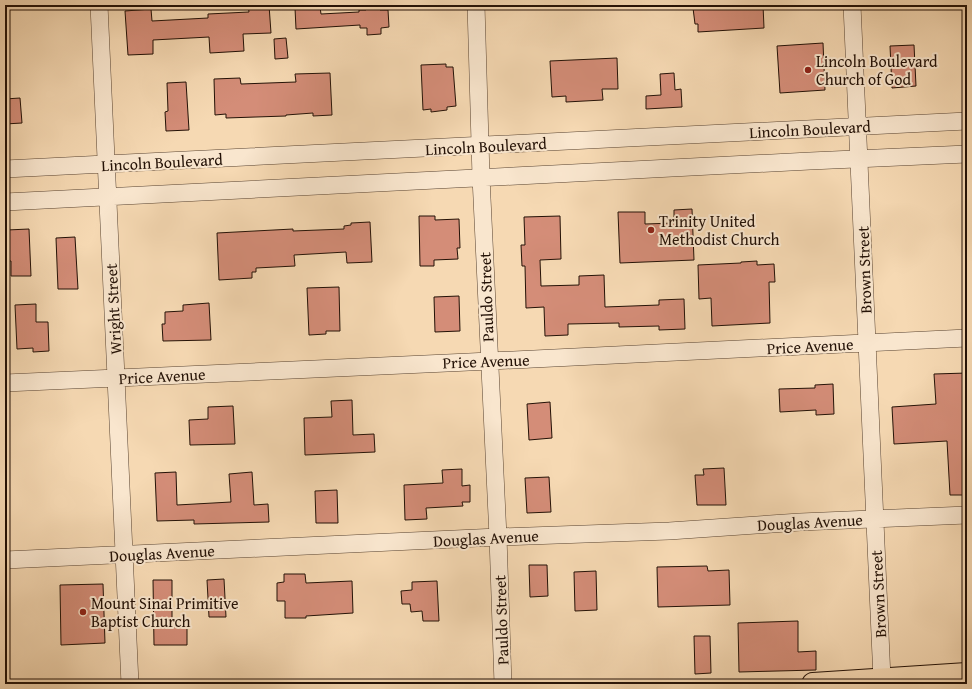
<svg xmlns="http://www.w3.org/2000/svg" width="972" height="689" viewBox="0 0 972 689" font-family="'Gentium Book Plus',serif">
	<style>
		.building { fill: #d48d78; stroke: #231106 }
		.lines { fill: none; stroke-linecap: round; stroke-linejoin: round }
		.minor-casing { stroke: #584331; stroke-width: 18 }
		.major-casing { stroke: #231106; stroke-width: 24 }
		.minor { stroke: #f9e6ce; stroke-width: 17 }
		.major { stroke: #f6d9b3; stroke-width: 22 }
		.poi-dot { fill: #8f2418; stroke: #f9e6ce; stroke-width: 1.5 }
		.labels { text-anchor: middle; stroke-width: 4; stroke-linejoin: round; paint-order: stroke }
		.poi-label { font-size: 16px; fill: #231106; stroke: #f9e6ce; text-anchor: start }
		.street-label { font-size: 16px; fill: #231106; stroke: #f9e6ce }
	</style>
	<rect width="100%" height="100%" fill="#f6d9b3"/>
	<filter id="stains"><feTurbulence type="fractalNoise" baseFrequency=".005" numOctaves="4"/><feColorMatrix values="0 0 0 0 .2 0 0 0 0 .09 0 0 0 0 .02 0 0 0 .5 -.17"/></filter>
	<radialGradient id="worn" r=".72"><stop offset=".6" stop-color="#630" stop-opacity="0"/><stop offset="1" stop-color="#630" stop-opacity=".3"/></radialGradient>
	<path class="building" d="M248 5H269L271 33 243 34 244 51 210 53 209 37 153 40V54L128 55 125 11 151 9 152 21 208 18V14L249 12Z
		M366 5H380V10H388L389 27 381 28V34L367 35V28H360V25L296 29 295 8 320 7 321 14 359 12V10H366Z
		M697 5H763L764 28 698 32V24H695L693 8H697Z
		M286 38 288 58 275 59 274 39Z
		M823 43 825 90 780 93 777 46Z
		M914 45 916 86 892 88 890 46Z
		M617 58 618 89H602L603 100 566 102V96L552 97 550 61Z
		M446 64V67H453L456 106 447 107V110L431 112V109L423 110 421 65Z
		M330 73 332 115 313 116V113L286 115V116L226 118V114L215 115 214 79 240 78 241 84 296 82 295 74Z
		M674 73 675 90 681 89 682 107 646 109V96L661 95 660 74Z
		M186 82 189 130 166 131 165 112 168 111 167 83Z
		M20 98 22 123 5 124V99Z
		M692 209 694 260 620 263 618 212H645V224L674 223V210Z
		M419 216H435V220L459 219 460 248H457L458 259 434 260V266H420Z
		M560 216 561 259 540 260 541 286 579 285V276L604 275 605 307 659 305V300L684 299 685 329 659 330V326L619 327V323L568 324V335L545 336 544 307 526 308 525 266H522L521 245H525L524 217Z
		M370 222 372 262 347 263 346 252 294 255 295 266 256 268V272H252V278L219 280 217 233 293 229V231L344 229V226L351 225V223Z
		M29 229 31 276H11V261H8L7 230Z
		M75 237 78 289H58L56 238Z
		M757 261V265L774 264 775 282H769L770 323 712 326 711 298 699 299 698 265 741 263V262Z
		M339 287 340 331H326V334L309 335 307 288Z
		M459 296 460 331 435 332 434 297Z
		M209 303 211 340 163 341 162 324H165V312L183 311V305Z
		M36 304V322H48L49 351 33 352V348L17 349 15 305Z
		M967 373V495H950L947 441 894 444 892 407 936 404 934 374Z
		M833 384 834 414 816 415V410L780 412 779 389 815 388V385Z
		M352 400 353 435 374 434 375 452 305 455 304 418 332 417 331 401Z
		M550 402 552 438 529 440 527 404Z
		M233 406 235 444 190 445 189 420 208 419V407Z
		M724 468 726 505H697L695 475H704L703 469Z
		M462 469V486L470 485V502H462L463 506 426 508 427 519 405 520 404 485 443 483 442 470Z
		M176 472 177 505 231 502 229 474 252 472 254 505 268 504 269 522 194 524V520L157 521 155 473Z
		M549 477 551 512 527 513 525 478Z
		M337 490 338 523H316L315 491Z
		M529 565H547L548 596 530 597Z
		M707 566 708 571 729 570 730 605 658 607 657 567Z
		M596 571 597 610 575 611 574 572Z
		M284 574H305L306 583 352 581 353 613 306 616V618H285V601H277V583L284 582Z
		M224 579 226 617H209L207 580Z
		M153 580H172V627H187V645H154Z
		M437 581 439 621H423L422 611 411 612 410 604H402L401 591 412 590V582Z
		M103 584 105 643 61 645 60 585Z
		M798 621V652L816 651V670L739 672 738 623Z
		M694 636H710L711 673 695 674Z"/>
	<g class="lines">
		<g class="minor-casing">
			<path id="minor" d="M99 5 130 684
				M476 5 481 177 498 537 503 684
				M852 5 882 679
				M5 169 967 121
				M5 202 810 161 967 154
				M5 383C326 369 646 354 967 338
				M5 560 498 537 669 531 800 522 967 515"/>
		</g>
		<g class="major-casing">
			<path id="major" d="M813 684 967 674"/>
		</g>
		<use href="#minor" class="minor"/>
		<use href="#major" class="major"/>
	</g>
	<g class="poi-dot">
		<circle cx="808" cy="70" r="4"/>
		<circle cx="651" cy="230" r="4"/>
		<circle cx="83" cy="612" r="4"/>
	</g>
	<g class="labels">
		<g class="poi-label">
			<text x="816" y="67">Lincoln Boulevard<tspan x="816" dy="18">Church of God</tspan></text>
			<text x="659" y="227">Trinity United<tspan x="659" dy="18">Methodist Church</tspan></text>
			<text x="91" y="609">Mount Sinai Primitive<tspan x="91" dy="18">Baptist Church</tspan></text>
		</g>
		<g class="street-label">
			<text transform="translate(810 129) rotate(-3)" y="6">Lincoln Boulevard</text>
			<text transform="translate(486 146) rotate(-3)" y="6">Lincoln Boulevard</text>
			<text transform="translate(162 162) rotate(-3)" y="6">Lincoln Boulevard</text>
			<text transform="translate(864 270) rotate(-92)" y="6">Brown Street</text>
			<text transform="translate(486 297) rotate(-92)" y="6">Pauldo Street</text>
			<text transform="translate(113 309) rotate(-93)" y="6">Wright Street</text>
			<text transform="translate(810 346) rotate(-3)" y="6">Price Avenue</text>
			<text transform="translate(486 361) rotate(-2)" y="6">Price Avenue</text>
			<text transform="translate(162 376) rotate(-3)" y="6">Price Avenue</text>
			<text transform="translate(810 522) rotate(-3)" y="6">Douglas Avenue</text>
			<text transform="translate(486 538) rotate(-3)" y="6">Douglas Avenue</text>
			<text transform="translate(162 553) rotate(-3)" y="6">Douglas Avenue</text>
			<text transform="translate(878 594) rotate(-93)" y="6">Brown Street</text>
			<text transform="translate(501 620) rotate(-92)" y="6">Pauldo Street</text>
		</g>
	</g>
	<rect width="972" height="689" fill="none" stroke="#f6d9b3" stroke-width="20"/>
	<rect x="6" y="6" width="960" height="677" fill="none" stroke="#231106" stroke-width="2"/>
	<rect x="10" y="10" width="952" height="669" fill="none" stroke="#231106"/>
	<rect width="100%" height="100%" filter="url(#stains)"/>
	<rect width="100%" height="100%" fill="url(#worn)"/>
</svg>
